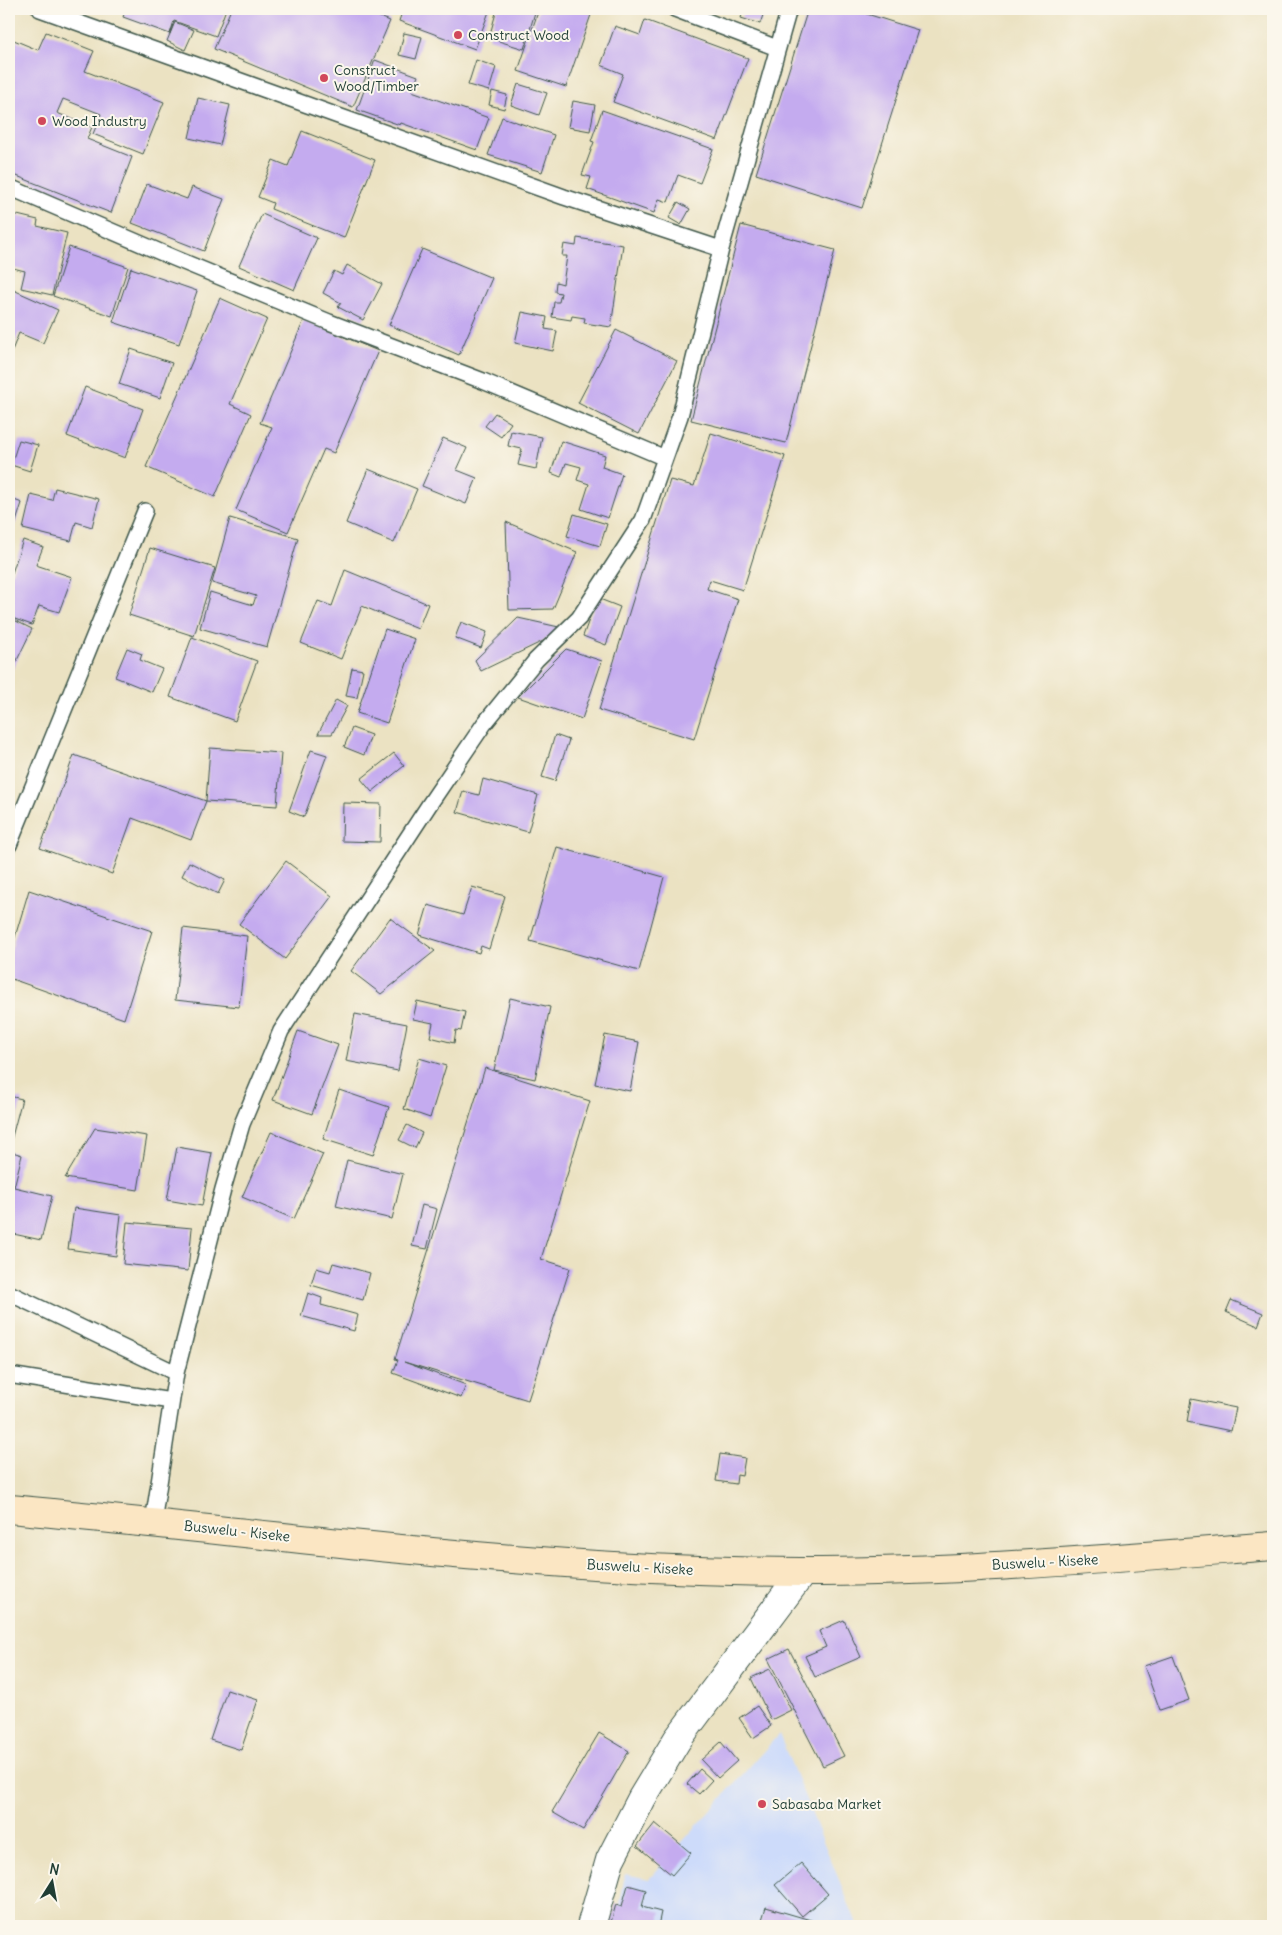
<svg xmlns="http://www.w3.org/2000/svg" width="1282" height="1935" viewBox="0 0 1282 1935" font-family="Delius,sans-serif">
	<style>
		.built { fill: #cddbfa }
		.building { fill: #c4abef }
		.lines { fill: none; stroke-linecap: round; stroke-linejoin: round }
		.lane-casing { stroke: #3e5649; stroke-width: 18 }
		.street-casing { stroke: #3e5649; stroke-width: 30 }
		.secondary-casing { stroke: #3e5649; stroke-width: 30 }
		.lane { stroke: #fff; stroke-width: 15 }
		.street { stroke: #fff; stroke-width: 28 }
		.secondary { stroke: #fbe6c3; stroke-width: 28 }
		.poi-dot { fill: #d1495b; stroke: #fbf7ec; stroke-width: 2 }
		.labels { text-anchor: middle; stroke-width: 4; stroke-linejoin: round; paint-order: stroke }
		.poi-label { font-size: 14px; fill: #1f3d34; stroke: #fbf7ec; text-anchor: start }
		.street-label { font-size: 14px; fill: #1f3d34; stroke: #fbf7ec }
	</style>
	<rect width="100%" height="100%" fill="#fbf7ec"/>
	<filter id="ink" filterUnits="userSpaceOnUse"><feTurbulence type="fractalNoise" baseFrequency=".02" numOctaves="2"/><feDisplacementMap in="SourceGraphic" scale="10" xChannelSelector="R" yChannelSelector="G"/><feConvolveMatrix kernelMatrix="1 2 1 2 8 2 1 2 1" color-interpolation-filters="sRGB"/></filter>
	<filter id="wash" filterUnits="userSpaceOnUse"><feTurbulence type="fractalNoise" baseFrequency=".0096" numOctaves="4" result="noise"/><feDisplacementMap in="SourceGraphic" scale="20" xChannelSelector="R" yChannelSelector="G"/><feGaussianBlur stdDeviation="1.12" result="paint"/><feColorMatrix in="noise" values="0 0 0 0 0 0 0 0 0 0 0 0 0 0 0 0 0 1.4 0 .05"/><feComposite in="paint" operator="in"/></filter>
	<g filter="url(#wash)">
		<rect width="100%" height="100%" fill="#ebe2c2"/>
		<path class="built" d="M779 1734 858 1926H616L625 1874 649 1879Z"/>
		<g id="blocks">
			<path class="building" d="M126 9H226L216 36 174 21 170 34 123 17Z
				M231 9H360L390 21 353 107 214 49Z
				M403 9H490L475 49 399 21Z
				M497 9H536L524 49 489 38Z
				M539 9H593L566 87 518 71Z
				M744 9H765L760 24 741 18Z
				M808 9H851L918 30 862 208 756 174Z
				M9 12 14 15 9 28Z
				M645 20 748 58 717 140 613 102 623 74 601 65 615 26 640 35Z
				M175 22 194 30 185 50 167 41Z
				M46 32 94 51 85 71 164 102 143 154 93 134 101 114 63 99 57 113 92 127 87 139 132 157 111 213 9 173V38L38 50Z
				M404 33 422 37 416 59 399 55Z
				M375 60 418 76 412 91 489 118 477 150 401 123 400 125 357 110Z
				M476 60 496 67 489 91 468 85Z
				M518 84 547 93 539 115 511 105Z
				M492 91 507 95 504 109 489 105Z
				M198 98 230 105 220 145 189 138Z
				M573 101 595 105 590 131 568 127Z
				M602 110 713 149 700 183 678 175 668 202 659 199 654 213 587 189 591 177 582 175 594 142 591 141Z
				M502 117 554 135 542 172 488 155Z
				M302 131 375 160 344 238 271 209 273 203 258 197 273 160 288 166Z
				M147 184 187 199 192 187 224 199 204 251 132 223Z
				M678 202 690 209 681 225 669 218Z
				M9 213 38 220 37 226 67 233 52 295 21 288 25 271 9 267Z
				M262 214 317 238 294 290 239 266Z
				M741 225 835 250 786 443 691 420Z
				M577 238 623 245 611 327 584 323 585 318 572 316 571 320 552 317 554 302H559L561 293 555 292 556 282 563 284 567 256H562L564 244 576 246Z
				M69 247 128 267 112 316 53 296Z
				M422 249 492 278 459 355 389 325Z
				M347 265 382 284 363 320 338 307 341 303 323 293 334 271 342 275Z
				M131 268 197 291 179 344 113 322Z
				M9 288 58 310 43 343 19 333 9 358Z
				M220 298 267 319 230 404 251 414 215 497 146 467Z
				M522 312 547 317 545 329 557 331 553 351 515 343Z
				M304 320 378 351 334 453 324 449 288 532 236 510 272 427 260 423Z
				M616 330 677 361 639 434 578 403Z
				M131 349 172 363 160 398 119 384Z
				M85 387 143 409 125 458 67 436Z
				M495 413 511 423 501 437 485 426Z
				M511 431 542 437 536 469 518 465 522 449 508 446Z
				M711 433 785 456 743 590 710 580 707 589 738 599 694 739 599 710 670 480 694 486Z
				M443 438 467 448 457 470 477 478 466 504 422 486Z
				M19 440 38 445 30 471 11 465Z
				M561 441 605 455 602 467 622 474 608 518 581 509 589 484 577 480 581 467 566 463 561 477 551 473Z
				M368 469 417 489 394 543 346 523Z
				M55 488 99 499 92 527 76 522 71 541 23 529 31 495 52 500Z
				M9 498 22 503 15 525 9 523Z
				M574 514 607 524 600 546 567 536Z
				M230 518 298 538 267 647 200 628 210 592 253 605 256 596 212 583Z
				M506 522 577 552 553 609 509 610Z
				M23 540 43 547 36 565 72 577 59 612 39 606 32 625 9 617V582Z
				M150 548 215 568 194 636 129 615Z
				M345 570 428 604 418 629 362 606 341 659 301 643 318 601 332 606Z
				M597 598 620 607 606 645 583 636Z
				M10 618 32 629 9 677V620Z
				M518 618 568 629 481 671 475 660Z
				M461 622 487 632 481 648 455 638Z
				M385 629 415 639 387 723 357 713Z
				M192 637 257 661 235 721 170 697Z
				M127 648 142 654 140 660 162 669 152 692 115 677Z
				M566 649 602 661 582 719 518 697Z
				M352 668 363 670 357 698 346 696Z
				M336 700 347 706 332 734H318Z
				M352 728 371 735 364 755 344 747Z
				M555 735 569 740 555 781 542 777Z
				M210 748 281 753 277 806 206 801Z
				M311 750 327 755 304 817 289 811Z
				M394 753 404 766 372 792 361 779Z
				M74 755 206 801 191 840 132 818 112 874 40 848Z
				M483 779 538 795 528 832 457 812 463 791 479 795Z
				M343 803 381 804 380 842 342 841Z
				M557 847 664 877 639 971 530 941Z
				M286 861 332 896 285 959 239 924Z
				M189 862 225 880 218 894 182 876Z
				M472 887 505 896 489 949 481 946 479 953 419 935 428 905 463 915Z
				M29 890 152 931 124 1019 9 978V957Z
				M390 918 435 951 381 994 351 971Z
				M183 928 247 936 239 1007 175 1000Z
				M510 998 550 1007 535 1079 494 1070Z
				M417 1001 465 1012 461 1031 456 1030 454 1043 430 1037 433 1023 413 1019Z
				M355 1014 407 1024 398 1071 346 1061Z
				M298 1031 338 1045 312 1114 273 1100Z
				M605 1035 639 1042 630 1091 595 1084Z
				M419 1058 446 1066 430 1118 404 1109Z
				M485 1068 590 1101 541 1259 570 1268 528 1400 404 1362 466 1385 461 1398 393 1373 398 1360 395 1359Z
				M339 1090 389 1107 373 1155 323 1139Z
				M9 1096 22 1099 9 1148Z
				M407 1125 422 1133 415 1148 399 1140Z
				M95 1128 147 1136 138 1190 65 1178Z
				M271 1132 323 1154 294 1219 242 1197Z
				M177 1147 212 1153 202 1206 167 1200Z
				M9 1151 22 1155 14 1187 52 1196 41 1240 9 1233Z
				M347 1160 403 1174 392 1219 336 1206Z
				M422 1205 437 1209 427 1249 412 1246Z
				M74 1208 121 1215 116 1256 68 1249Z
				M127 1222 192 1228 188 1271 123 1264Z
				M333 1263 370 1273 363 1300 311 1285 316 1268 330 1272Z
				M308 1293 322 1298 321 1305 358 1315 354 1331 301 1316Z
				M1231 1300 1263 1313 1258 1326 1226 1312Z
				M1191 1399 1236 1408 1231 1431 1187 1422Z
				M720 1454 745 1458 742 1476 737 1475 736 1484 716 1481Z
				M844 1620 861 1657 815 1677 805 1656 826 1647 819 1631Z
				M789 1649 844 1756 823 1766 768 1659Z
				M1173 1656 1189 1700 1160 1710 1144 1666Z
				M770 1669 791 1710 771 1720 751 1678Z
				M227 1690 258 1700 241 1750 210 1740Z
				M757 1706 771 1726 753 1738 739 1718Z
				M599 1733 629 1751 583 1830 552 1812Z
				M721 1742 737 1761 718 1778 701 1760Z
				M700 1769 712 1780 699 1794 687 1784Z
				M655 1823 691 1853 672 1875 637 1846Z
				M801 1863 828 1894 802 1916 775 1885Z
				M628 1885 646 1890 642 1907 661 1912 658 1926H610L616 1904 622 1906Z
				M766 1907 831 1926H760Z"/>
		</g>
	</g>
	<g filter="url(#ink)">
		<use href="#blocks" fill-opacity="0" stroke="#3e5649" stroke-width="1"/>
		<g class="lines">
			<g class="lane-casing">
				<path id="lane" d="M40 9 564 197 721 249
					M675 9 777 48
					M9 187 174 258 329 322 483 381 665 458
					M9 845 145 511
					M9 1293 176 1373
					M9 1375 171 1401
					M153 1522 176 1373 223 1189 242 1124 281 1031 429 805 484 724 536 660 579 618 643 520 680 416 721 249 789 9"/>
			</g>
			<g class="street-casing">
				<path id="street" d="M591 1926 610 1860 642 1798 677 1740 802 1573"/>
			</g>
			<g class="secondary-casing">
				<path id="secondary" d="M9 1509C250 1531 490 1565 732 1571 913 1576 1093 1560 1273 1546"/>
			</g>
			<use href="#lane" class="lane"/>
			<use href="#street" class="street"/>
			<use href="#secondary" class="secondary"/>
		</g>
	</g>
	<g class="poi-dot">
		<circle cx="458" cy="35" r="5"/>
		<circle cx="324" cy="78" r="5"/>
		<circle cx="42" cy="121" r="5"/>
		<circle cx="762" cy="1804" r="5"/>
	</g>
	<g class="labels">
		<g class="poi-label">
			<text x="468" y="40">Construct Wood</text>
			<text x="334" y="75">Construct<tspan x="334" dy="16">Wood/Timber</tspan></text>
			<text x="52" y="126">Wood Industry</text>
			<text x="772" y="1809">Sabasaba Market</text>
		</g>
		<g class="street-label">
			<text transform="translate(237 1531) rotate(6)" y="5">Buswelu - Kiseke</text>
			<text transform="translate(1045 1562) rotate(-3)" y="5">Buswelu - Kiseke</text>
			<text transform="translate(640 1567) rotate(3)" y="5">Buswelu - Kiseke</text>
		</g>
	</g>
	<rect width="1282" height="1935" fill="none" stroke="#fbf7ec" stroke-width="30"/>
	<g transform="translate(52 1882) rotate(11)" stroke="#fbf7ec" stroke-width="4" paint-order="stroke">
	<path d="M0-4L9 19L0 12L-9 19Z" fill="#1f3d34"/>
	<text y="-8" font-size="14" font-weight="bold" text-anchor="middle" fill="#1f3d34">N</text>
	</g>
</svg>
